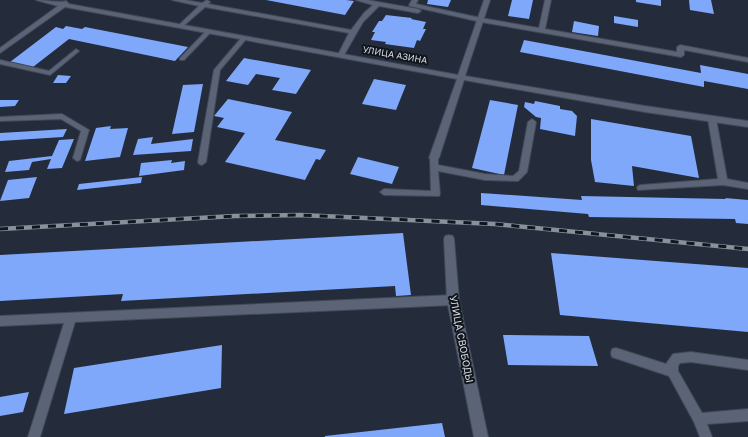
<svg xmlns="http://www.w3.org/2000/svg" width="748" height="437" viewBox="0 0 748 437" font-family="'Golos Text',sans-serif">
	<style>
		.building { fill: #7fa7fa }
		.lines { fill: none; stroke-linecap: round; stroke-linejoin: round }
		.lane-casing { stroke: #424856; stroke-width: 2 }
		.street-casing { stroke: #424856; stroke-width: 2 }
		.lane { fill: #5b6476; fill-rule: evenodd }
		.street { fill: #5b6476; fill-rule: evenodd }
		.rail-casing { stroke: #898f9c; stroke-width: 4.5 }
		.rail { stroke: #11151c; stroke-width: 3; stroke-dasharray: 8; stroke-linecap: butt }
		.labels { text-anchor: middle; stroke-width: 4; stroke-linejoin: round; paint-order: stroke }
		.far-street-label { font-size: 9px; fill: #d7dce7; stroke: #11151c }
		.street-label { font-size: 10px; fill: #d7dce7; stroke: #11151c }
	</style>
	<rect width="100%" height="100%" fill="#242c3c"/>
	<path class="building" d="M266 0H346L354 1 345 15Z
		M428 0H451L448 7 427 4Z
		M512 0H533L529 19 508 16Z
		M636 0H661V6L636 2Z
		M689 0H711L714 14 690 10Z
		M386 15 412 18 411 19 426 22 423 29H426L420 41 417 40 414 48 385 44 386 42 371 40 375 32H372L379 21H382Z
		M614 16 638 20V27L614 23Z
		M574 21 599 26 598 36 572 32Z
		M66 26 82 29 85 27 188 47 175 61 69 39 33 67 10 62 56 27 63 29Z
		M524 40 701 73 700 65 748 74V89L704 81V87L520 52Z
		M244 58 311 70 296 94 272 90 280 78 256 74 248 85 226 81Z
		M58 75 71 76 66 83H53Z
		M374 79 406 85 396 110 362 104Z
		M203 84 194 132 172 134 183 85Z
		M228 99 292 112 275 140 326 150 320 160 316 159 305 180 225 162 245 133 217 127 224 118 214 116Z
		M0 100H19L15 106 0 107Z
		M490 100 518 105 504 175 472 168Z
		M535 101 560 106V109L572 111 577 116 575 136 540 129 541 118 536 117 524 107 525 102 534 104Z
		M591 119 691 136 699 178 632 166 634 186 595 182 591 160Z
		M111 126 110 129 128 128 120 157 85 161 96 128Z
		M67 129 63 137 0 141V133Z
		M153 137 151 144 193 139 191 151 133 155 138 139Z
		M74 139 62 168 47 169 51 159 32 162 29 170 5 172 9 161 52 156 59 140Z
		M358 157 399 167 392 184 350 174Z
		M172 160 171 163 185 161 184 170 139 176 141 163Z
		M37 177 29 198 0 201 8 180Z
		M142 177 141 183 77 190 79 184Z
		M481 193 582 200 581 196 726 199 725 198 748 200V224L736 223 735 219 589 217 588 214 481 205Z
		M403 233 411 295 396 296 395 286 121 301 123 294 0 301V255Z
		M551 253 748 268V332L560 315Z
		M503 335 589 336 598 366 508 365Z
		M222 345 221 388 64 414 74 368Z
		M29 392 23 412 0 416V397Z
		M442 423 445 437H325V436Z"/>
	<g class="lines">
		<g class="lane-casing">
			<path id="lane" d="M172 0H185L202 3 207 0 210 2 208 4 351 30 364 13 373 5 356 0H367L418 9 421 11 418 13 379 6 363 22 344 55 341 57 338 55 349 33 205 7 181 28 179 27V25L199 6Z
				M412 0H418L416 4 481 18 539 28 545 0H551L545 29 677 52V47L680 45 748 58V62L684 50V55L681 57 481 22 410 6 409 5Z
				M207 30 212 31 184 60H180V58Z
				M242 37 247 38 220 70 206 162 202 165 199 164 198 162 214 70Z
				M76 49 79 51 78 52 50 75 0 64V60L49 71Z
				M62 114 89 130 80 160 77 161 73 158 81 131 61 119 0 121V117Z
				M709 117H715L716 119 727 179 748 183V189L723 185 638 190 637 188 638 186 641 185 718 179 708 119Z
				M532 119 536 122 527 172 518 181 485 180 438 171 440 194 439 196 384 195 380 192 384 189 431 191 430 158 434 155 438 158V165L485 174 513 176 519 171 528 122Z
				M453 295 457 297 458 300 457 303 453 305 75 322 40 437H28L64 323 0 326V316Z
				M616 348 666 364 673 354 691 352 748 360V370L691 362 680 363 678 366V371L702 413 748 409V421L707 424 712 437H700L694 422 669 376 612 357 611 353 612 349Z"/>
		</g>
		<g class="street-casing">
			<path id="street" d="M36 0C43 0 61 3 66 1L69 4 458 75 484 0H490L465 76 645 106 748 121V127L645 112 464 80 439 158 434 161 429 158 457 79 65 7 0 53V48L58 6Z
				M449 235 453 236 454 239 459 300 488 437H474L447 300 444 239 445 236Z"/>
		</g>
		<use href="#lane" class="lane"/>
		<use href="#street" class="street"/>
		<g class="rail-casing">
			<path id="rail" d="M0 229 235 216 300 215 495 224 748 249"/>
		</g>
		<use href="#rail" class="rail"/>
	</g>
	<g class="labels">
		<g class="far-street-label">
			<text transform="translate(395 55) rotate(10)" y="3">УЛИЦА АЗИНА</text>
		</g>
		<g class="street-label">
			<text transform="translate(462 339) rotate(79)" y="4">УЛИЦА СВОБОДЫ</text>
		</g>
	</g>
</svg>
